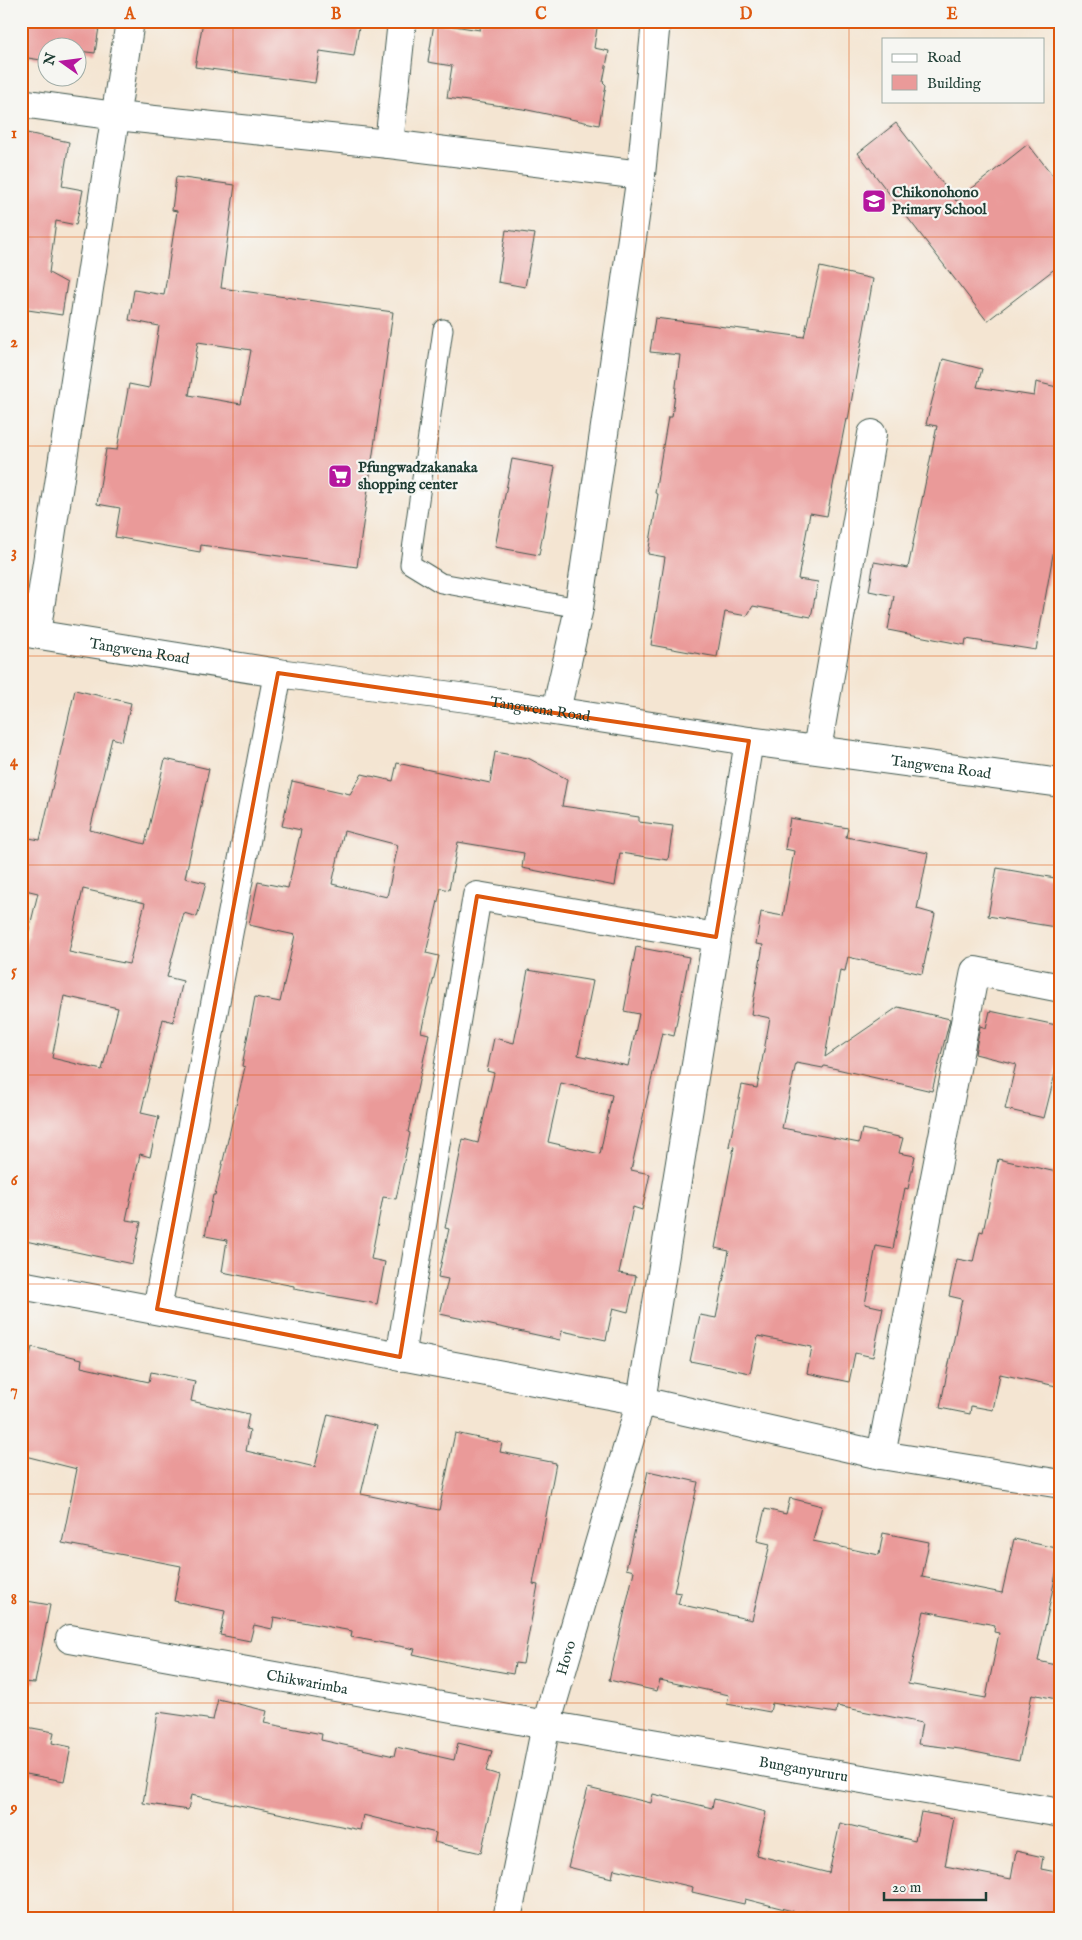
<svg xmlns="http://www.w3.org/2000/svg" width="1082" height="1940" viewBox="0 0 1082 1940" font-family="'IM FELL English',serif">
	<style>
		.building { fill: #ea9a99; fill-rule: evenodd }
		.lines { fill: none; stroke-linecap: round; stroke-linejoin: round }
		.lane-casing { stroke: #3f564c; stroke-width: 21 }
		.street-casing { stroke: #3f564c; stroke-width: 30 }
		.secondary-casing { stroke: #3f564c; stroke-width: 30 }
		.lane { stroke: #fff; stroke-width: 19 }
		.street { stroke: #fff; stroke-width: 28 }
		.secondary { stroke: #fff; stroke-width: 28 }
		.marked { fill: none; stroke: #de580e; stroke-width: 4; stroke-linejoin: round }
		.grid { fill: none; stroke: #de580e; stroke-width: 1; stroke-opacity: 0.55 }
		.labels { text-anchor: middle; stroke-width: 4.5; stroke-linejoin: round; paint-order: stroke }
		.poi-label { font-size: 15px; font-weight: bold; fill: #1f3d34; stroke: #f6f6f2; text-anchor: start }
		.street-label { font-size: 15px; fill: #1f3d34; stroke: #f6f6f2 }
		.neatline { fill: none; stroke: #de580e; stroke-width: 2 }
		.grid-label { font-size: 16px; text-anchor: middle; font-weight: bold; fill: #de580e }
	</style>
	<rect width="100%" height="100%" fill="#f6f6f2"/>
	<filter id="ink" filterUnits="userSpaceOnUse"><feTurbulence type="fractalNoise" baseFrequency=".02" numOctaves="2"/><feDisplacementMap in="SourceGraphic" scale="10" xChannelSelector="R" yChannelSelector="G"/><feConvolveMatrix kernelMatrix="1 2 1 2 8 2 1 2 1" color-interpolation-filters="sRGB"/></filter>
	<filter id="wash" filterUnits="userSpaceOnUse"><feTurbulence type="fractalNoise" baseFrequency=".0096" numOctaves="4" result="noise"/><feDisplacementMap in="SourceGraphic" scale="20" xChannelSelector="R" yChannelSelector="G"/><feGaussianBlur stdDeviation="1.12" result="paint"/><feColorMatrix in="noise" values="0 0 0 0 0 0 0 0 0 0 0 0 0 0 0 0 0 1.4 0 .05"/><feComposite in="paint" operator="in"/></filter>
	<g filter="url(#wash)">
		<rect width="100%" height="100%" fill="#f4e5d2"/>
		<g id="blocks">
			<path class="building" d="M21 21H100L95 53 78 51V48L48 47V61L21 57Z
				M203 21H360L354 56 320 51 315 83 195 67Z
				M481 21H598L594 48 609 51 603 82 606 85 599 125 523 109 447 98 452 66 428 62 434 23 480 30Z
				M896 123 956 201 1028 144 1061 186V264L987 321 858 153Z
				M27 133 69 142 62 186 83 190 76 225 56 221 49 273 67 283 62 315 21 309V250L26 215 21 214V163Z
				M176 177 235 185 221 288 393 312 357 567 201 545 200 552 115 537 120 508 97 504 106 449 117 450 129 384 149 388 159 326 129 320 134 290 164 295 177 211 172 210ZM198 342 251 350 241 404 189 395Z
				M506 230 535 234 525 287 498 282Z
				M820 267 873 279 848 420 846 419 827 516 810 513 798 579 818 582 811 617 753 606 747 616 725 612 717 657 651 645 665 557 648 554 658 494 655 493 668 417H672L680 355 650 352 655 318 804 337Z
				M943 359 982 369 977 387 1034 396 1036 382 1061 388V550L1054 549 1036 650 966 639 965 645 888 630 894 596 869 591 874 562 908 568 937 426 926 424Z
				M512 459 555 467 539 555 495 547Z
				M75 690 131 703 122 741 112 738 90 830 145 844 165 759 209 769 185 878 206 883 197 917 184 913 167 977 183 981 173 1022 163 1019 141 1113 159 1117 150 1157 140 1154 126 1220 141 1222 132 1264 21 1240V963L38 893 21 889V874L29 838 40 840ZM83 889 145 903 129 964 69 952ZM64 996 118 1008 102 1070 52 1058Z
				M495 752 528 758 567 779 562 806 639 817V822L673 826 668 860 620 853 615 886 522 868 524 853 458 842 449 890 441 888 426 953 439 956 421 1032 429 1034 408 1132 410 1133 396 1199 383 1197 371 1259 385 1262 377 1304 294 1289V1286L222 1272 227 1240 205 1236 213 1195H215L245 1067 242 1066 255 997 280 1002 295 935 249 925 258 882 288 888 301 830 282 826 292 781 350 794 362 774 393 781 397 763 490 783ZM344 831 398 845 387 897 332 884Z
				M790 818 848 828 846 837 928 853 917 909 935 914 922 974 848 957 845 971 840 970 825 1057 898 1007 950 1019 932 1091 824 1066 823 1068 796 1063 782 1128 859 1143 862 1129 903 1138 899 1153 915 1156 908 1189 905 1188 893 1249 876 1246 865 1304 883 1308 873 1357 855 1353 849 1382 807 1373 812 1347 758 1336 750 1373 690 1361 700 1315 716 1318 729 1251 715 1248 734 1147 729 1146 742 1085 757 1088 770 1018 751 1014 763 945 756 944 761 912 783 916 794 851 785 849Z
				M997 868 1061 879V895L1055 927 988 916Z
				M636 947 689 957 674 1036 662 1033 631 1170 650 1174 642 1210 633 1207 619 1273 636 1276 628 1312 613 1308 606 1340 562 1331 560 1340 440 1314 448 1279 438 1277 449 1229 445 1228 463 1139 478 1143 494 1073 487 1071 494 1038 514 1043 528 970 593 981 578 1055 628 1066 639 1014 624 1011ZM561 1083 612 1095 600 1154 548 1142Z
				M990 1011 1061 1026V1050L1044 1118 1005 1109 1016 1064 975 1054 980 1026 986 1028Z
				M998 1159 1061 1173V1387L1000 1374 993 1410 971 1406 970 1414 940 1408 962 1299 949 1296 957 1259 973 1262 980 1231 983 1232Z
				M32 1347 82 1359 81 1367 149 1382 151 1372 195 1381 191 1401 249 1414 246 1429 250 1430 246 1451 315 1467 328 1414 377 1426 361 1494 439 1510 455 1433 502 1443 500 1452 556 1463 533 1584 538 1585 523 1664 515 1663 513 1674 452 1663 413 1654 415 1649 351 1637 352 1631 274 1617 272 1629 254 1625 250 1641 220 1635 225 1611 174 1601 181 1566 62 1543 77 1469 21 1455V1393Z
				M648 1471 698 1482 674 1592 681 1593 678 1604 752 1620 770 1544 757 1541 765 1509 786 1514 790 1498 822 1506 813 1541 879 1555 883 1533 929 1542 922 1577 1002 1593 1014 1539 1061 1549 1038 1661 1061 1666V1700L1032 1694 1019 1761 960 1749 918 1744 922 1723 837 1706 836 1713 772 1703 770 1712 727 1704 729 1695 660 1680 657 1691 609 1680 634 1571 626 1569ZM924 1611 995 1625 994 1632 999 1633 986 1698 908 1684Z
				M21 1600 50 1605 35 1683 21 1682Z
				M218 1699 267 1711 264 1723 322 1734 321 1740 394 1756 396 1747 454 1760 458 1743 492 1751 486 1771 499 1775 481 1853 434 1842 436 1833 363 1815 360 1830 191 1795 188 1810 143 1803 158 1712 213 1720Z
				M21 1726 54 1732 52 1743 71 1747 64 1781 21 1773Z
				M588 1788 651 1803 653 1794 712 1808 714 1799 766 1812 756 1855 829 1873 840 1823 915 1841 921 1812 954 1818 945 1866 1011 1879 1016 1851 1043 1857 1041 1869 1061 1873 1052 1919H839L805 1911 804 1914 745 1899 744 1904 692 1892 693 1887 614 1869 612 1878 568 1867Z"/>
		</g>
	</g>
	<g filter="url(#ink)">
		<use href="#blocks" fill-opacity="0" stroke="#3f564c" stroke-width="1"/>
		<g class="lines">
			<g class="lane-casing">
				<path id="lane" d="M443 329 410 564 441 583 579 608"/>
			</g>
			<g class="street-casing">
				<g id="street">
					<path d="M21 103 116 116 389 144 641 175"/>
					<path d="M389 144 402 21"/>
					<path d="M36 634 130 21"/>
					<path d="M556 711 579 608 641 175 656 21"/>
					<path d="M817 749 872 434"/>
					<path d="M21 1285 641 1401 881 1455 1061 1484"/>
					<path d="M157 1309 278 673"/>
					<path d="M400 1357 477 896 716 937"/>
					<path d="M881 1455 975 971 1061 988"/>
					<path id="s1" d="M70 1639 546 1725 1061 1813"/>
					<path id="s2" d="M507 1919 546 1725 641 1401 749 741"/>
				</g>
			</g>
			<g class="secondary-casing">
				<g id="secondary">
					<path id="s3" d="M21 632 278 673 482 700 749 741 1061 783"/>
				</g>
			</g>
			<use href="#lane" class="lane"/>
			<use href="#street" class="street"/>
			<use href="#secondary" class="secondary"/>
		</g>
	</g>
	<path class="marked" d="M278 673 749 741 716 937 477 896 400 1357 157 1309Z"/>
	<path class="grid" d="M233 21V1919M438 21V1919M644 21V1919M849 21V1919M21 237H1061M21 446H1061M21 656H1061M21 865H1061M21 1075H1061M21 1284H1061M21 1494H1061M21 1703H1061"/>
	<defs>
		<g id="school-square" transform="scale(1.25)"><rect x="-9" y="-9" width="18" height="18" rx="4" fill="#b5179e" stroke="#f6f6f2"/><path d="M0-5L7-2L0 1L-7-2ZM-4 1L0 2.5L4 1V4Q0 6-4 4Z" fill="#fff"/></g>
		<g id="supermarket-square" transform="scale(1.25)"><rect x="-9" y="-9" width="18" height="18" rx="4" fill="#b5179e" stroke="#f6f6f2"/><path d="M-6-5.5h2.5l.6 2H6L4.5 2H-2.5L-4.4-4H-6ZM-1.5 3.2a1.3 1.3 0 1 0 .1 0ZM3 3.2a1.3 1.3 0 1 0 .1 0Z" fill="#fff"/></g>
	</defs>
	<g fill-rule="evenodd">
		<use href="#school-square" x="874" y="201"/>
		<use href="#supermarket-square" x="340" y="476"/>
	</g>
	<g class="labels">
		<g class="poi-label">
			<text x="892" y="197">Chikonohono<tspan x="892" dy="17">Primary School</tspan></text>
			<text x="358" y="472">Pfungwadzakanaka<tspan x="358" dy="17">shopping center</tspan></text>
		</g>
		<g class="street-label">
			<text dy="5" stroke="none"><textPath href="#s3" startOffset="120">Tangwena Road</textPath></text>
			<text dy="5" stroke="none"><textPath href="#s3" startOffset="525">Tangwena Road</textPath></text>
			<text dy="5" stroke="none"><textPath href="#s3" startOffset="930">Tangwena Road</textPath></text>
			<text dy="5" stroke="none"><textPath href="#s2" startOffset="268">Hovo</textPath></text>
			<text dy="5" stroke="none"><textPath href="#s1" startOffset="241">Chikwarimba</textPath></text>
			<text dy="5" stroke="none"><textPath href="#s1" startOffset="745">Bunganyururu</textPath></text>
		</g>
	</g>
	<rect width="1082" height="1940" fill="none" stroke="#f6f6f2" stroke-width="55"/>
	<rect x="882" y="38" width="162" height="65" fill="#f6f6f2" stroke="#a0aca6"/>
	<rect x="892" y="54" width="25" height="8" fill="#ffffff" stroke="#a0aca6"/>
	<text x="927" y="62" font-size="15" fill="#1f3d34">Road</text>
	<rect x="892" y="75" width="25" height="15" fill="#ea9a99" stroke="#a0aca6"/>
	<text x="927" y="88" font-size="15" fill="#1f3d34">Building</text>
	<g transform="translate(62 62) rotate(284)"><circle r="24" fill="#f6f6f2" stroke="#a0aca6"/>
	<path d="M0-4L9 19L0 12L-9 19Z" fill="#b5179e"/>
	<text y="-8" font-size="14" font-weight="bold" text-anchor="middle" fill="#1f3d34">N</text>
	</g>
	<path d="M884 1892v8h102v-8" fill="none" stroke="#1f3d34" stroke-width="2.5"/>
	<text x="892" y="1892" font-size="15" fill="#1f3d34" stroke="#f6f6f2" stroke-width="4" paint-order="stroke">20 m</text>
	<rect x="28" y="28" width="1026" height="1884" class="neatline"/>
	<g class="grid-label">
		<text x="130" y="19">A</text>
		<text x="336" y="19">B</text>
		<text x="541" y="19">C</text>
		<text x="746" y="19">D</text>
		<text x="952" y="19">E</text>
		<text x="14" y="138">1</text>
		<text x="14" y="347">2</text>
		<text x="14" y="557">3</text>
		<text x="14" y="766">4</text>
		<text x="14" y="976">5</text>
		<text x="14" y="1185">6</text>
		<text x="14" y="1395">7</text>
		<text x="14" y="1604">8</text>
		<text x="14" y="1813">9</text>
	</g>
</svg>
